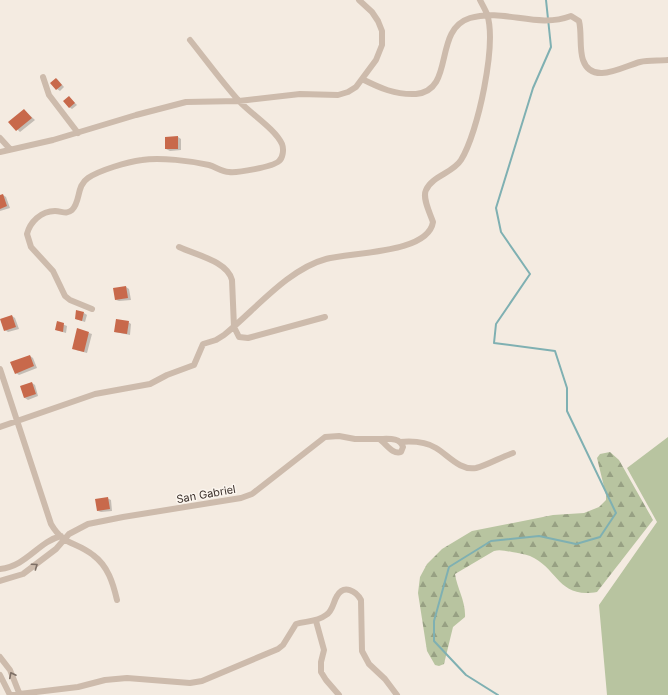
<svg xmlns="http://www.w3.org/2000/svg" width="668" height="695" viewBox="0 0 668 695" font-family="Inter,sans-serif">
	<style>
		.green { fill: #b8c4a0 }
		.forest { fill: url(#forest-firs) }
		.shadow { fill: #0003 }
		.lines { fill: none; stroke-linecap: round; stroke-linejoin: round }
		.stream { stroke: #7fb0b2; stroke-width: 2 }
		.building { fill: #c8694b }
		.minor { stroke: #cdbbac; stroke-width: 6 }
		.oneway { stroke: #7d6f65 }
		.labels { text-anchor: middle; stroke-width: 3; stroke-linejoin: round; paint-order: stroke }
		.street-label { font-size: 11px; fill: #3b302b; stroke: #fbf5ee }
	</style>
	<defs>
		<pattern id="forest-firs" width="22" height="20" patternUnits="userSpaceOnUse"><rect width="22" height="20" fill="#b8c4a0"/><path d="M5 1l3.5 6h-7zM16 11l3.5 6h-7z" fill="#97a083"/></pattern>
	</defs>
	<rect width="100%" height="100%" fill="#f4ebe1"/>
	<path class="green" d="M668 437V695H607L599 605 657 522 627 468Z"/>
	<path class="forest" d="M610 452 619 460 653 520 597 592C558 599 558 568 530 556 525 554 518 553 512 552 505 551 500 549 494 551L455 574C457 588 466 602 465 617L453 627 444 664 439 666 435 665 427 651 418 593 420 577 427 564 442 549 472 531 553 515 584 513 599 507 606 500V495L597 458 600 454Z"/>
	<path class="shadow" d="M57 79 64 87 60 91 57 89Z
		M69 97 77 105 72 109 69 107Z
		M24 110 35 120 20 132 10 122Z
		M178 137 181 139V150L170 151 166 149Z
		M3 195 6 197 10 208 0 211V196Z
		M126 287 129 289 131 300 119 301 116 300Z
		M84 313 87 315 85 322 76 319Z
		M12 316 15 318 19 329 8 332 5 330Z
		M57 322 67 326 66 333 56 330Z
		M128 322 131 324 130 335 115 332Z
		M89 333 92 334 87 353 76 350Z
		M30 356 33 358 37 368 19 375 16 373Z
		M32 383 35 385 38 396 28 400 25 398 21 387Z
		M107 498 111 500 112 511 101 512 98 511Z"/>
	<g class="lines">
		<path class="stream" d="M498 695 466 675 434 641V621L449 567 491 541 539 536 576 544 600 537 616 513 567 411V388L555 351 494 343 496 324 530 274 501 232 496 208 533 88 551 47 546 0"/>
	</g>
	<path class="building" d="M56 78 62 85 56 90 50 83Z
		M69 96 75 103 69 108 63 101Z
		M24 109 32 118 16 131 8 122Z
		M178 136V149H165V137Z
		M3 194 7 206 0 209V195Z
		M126 286 128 298 115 300 113 288Z
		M76 310 84 312 82 321 75 319Z
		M12 315 16 327 4 331 0 319Z
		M116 319 129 321 127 334 114 332Z
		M57 321 64 323 63 332 55 330Z
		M77 328 89 332 84 352 72 349Z
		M30 355 34 366 15 374 10 362Z
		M32 382 36 394 24 398 20 386Z
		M108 497 110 509 97 511 95 499Z"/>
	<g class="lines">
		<path class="minor" d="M43 77 49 95 78 133
			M362 79C380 88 395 95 416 94 456 90 432 30 470 18 504 8 537 29 571 16L579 21C582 33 579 48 583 60 592 86 624 66 640 62 649 60 659 61 668 60
			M0 138 10 149
			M0 152 53 140 136 115 186 102 239 101 300 94 338 95 348 92 356 87 376 60 382 45V31L378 21 372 12 359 0
			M179 247C196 255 227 261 232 280L234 327 239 337 248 338 325 317
			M92 309 70 300 65 296 53 271 31 247 27 234C30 222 41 211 55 211 62 211 66 215 72 210 81 201 76 186 88 178 100 170 127 162 142 160 160 157 191 161 209 165 216 167 222 172 229 172 237 173 273 167 279 161 283 158 284 149 282 144 275 129 251 114 239 101 222 82 206 60 190 40
			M0 369 51 524C64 546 75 541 93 555 108 566 113 583 117 600
			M0 427 95 394 150 384 167 375 194 365 203 344 216 340 224 335C254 311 288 269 326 259 351 252 428 254 433 222 430 213 422 198 426 190 432 176 453 173 461 160 478 133 497 44 487 14 485 9 482 4 480 0
			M400 442C411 441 426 442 436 448 448 455 460 471 476 468 488 465 501 457 513 453
			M0 569C27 566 38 542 61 536
			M0 581 23 574 56 549 69 534 88 524 123 517 241 498 252 494 325 437 339 436 355 439H379C386 443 392 455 401 452L403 447C400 437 388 439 379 439
			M316 621 324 650 321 662V672L326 680 339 695
			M0 657 10 670 20 695
			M0 675 10 695
			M11 695 78 687 105 680 127 678 190 683 202 681 278 649 283 645 296 624C306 621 317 622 326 615 333 611 333 602 337 596 344 584 356 591 361 600L362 651 369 664 385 679 397 695"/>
	</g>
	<defs><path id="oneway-chevron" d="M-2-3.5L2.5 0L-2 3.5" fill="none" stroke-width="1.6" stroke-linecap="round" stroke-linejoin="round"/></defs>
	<g class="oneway">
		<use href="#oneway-chevron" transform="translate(35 566) rotate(-35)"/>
		<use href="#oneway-chevron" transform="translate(12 675) rotate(-117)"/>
	</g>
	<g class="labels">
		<g class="street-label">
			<text transform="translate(206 494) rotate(-10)" y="4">San Gabriel</text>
		</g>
	</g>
</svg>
